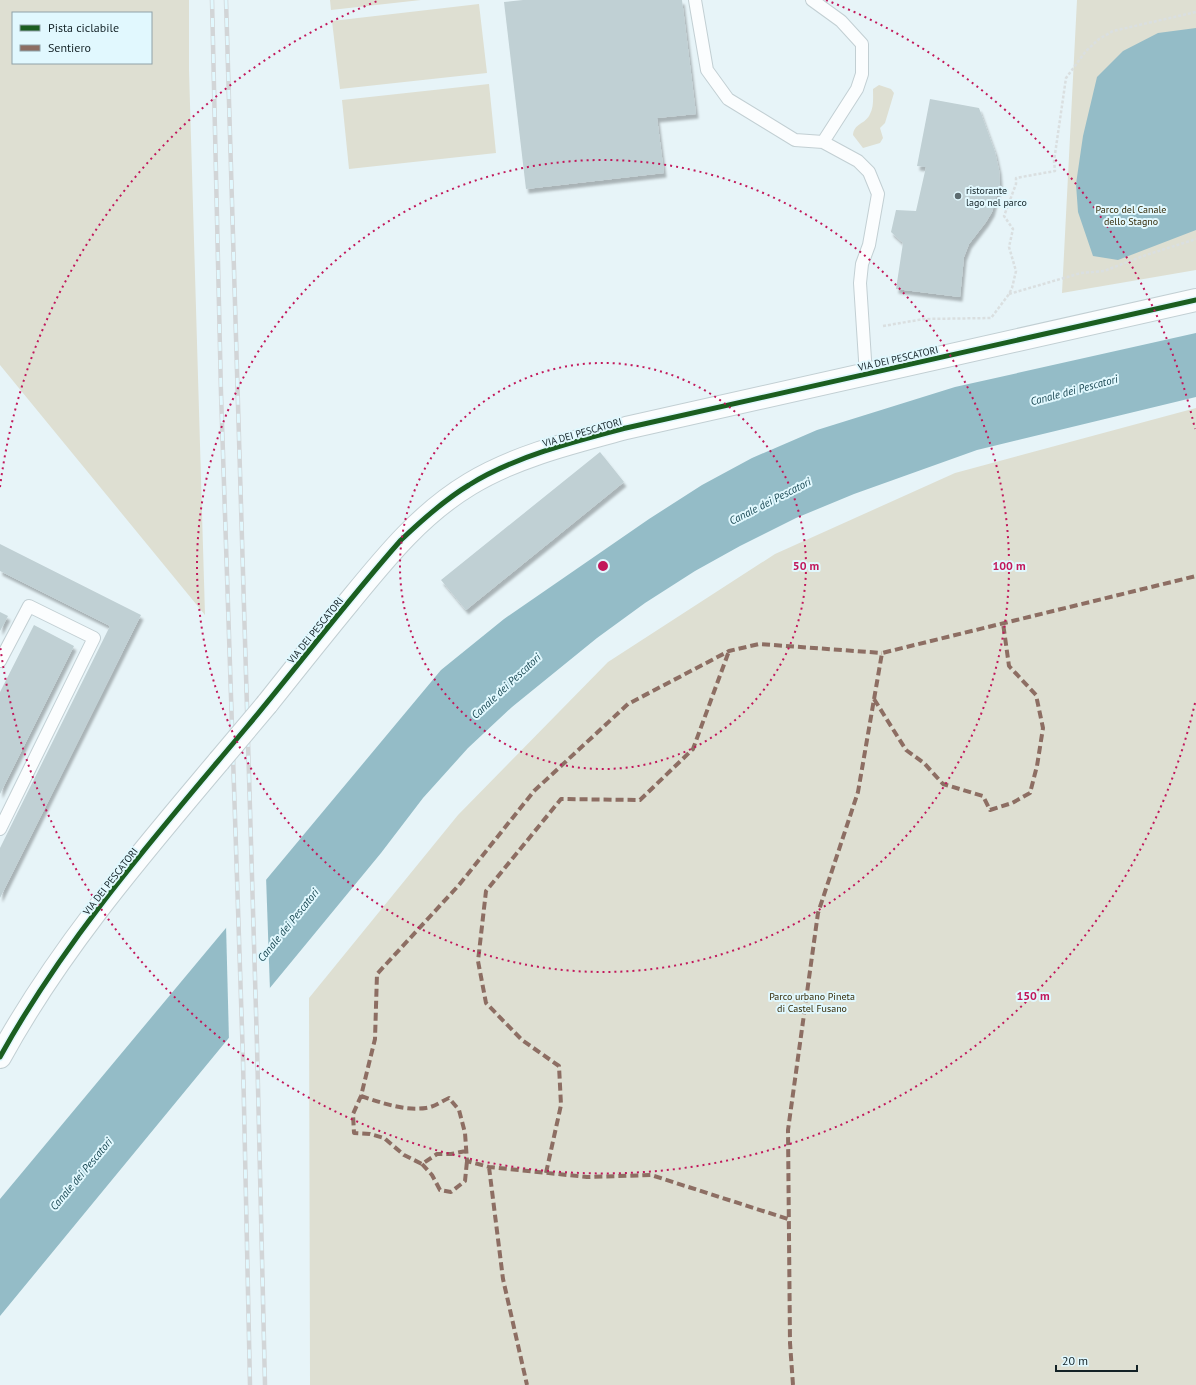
<svg xmlns="http://www.w3.org/2000/svg" width="1196" height="1385" viewBox="0 0 1196 1385" font-family="'PT Sans',sans-serif">
	<style>
		.green { fill: #dedfd2; fill-rule: evenodd }
		.water { fill: #94bcc7 }
		.pier { fill: #e7f4f8 }
		.building { fill: #c0d0d4; filter: url(#shadow) }
		.lines { fill: none; stroke-linecap: round; stroke-linejoin: round }
		.lane-casing { stroke: #c2cfd3; stroke-width: 14 }
		.secondary-casing { stroke: #c2cfd3; stroke-width: 24 }
		.path { stroke: #dadfe0; stroke-width: 2.5; stroke-dasharray: 3 2; stroke-linecap: butt }
		.lane { stroke: #fbfdfe; stroke-width: 12 }
		.secondary { stroke: #fbfdfe; stroke-width: 22 }
		.rail-casing { stroke: #d2d5d7; stroke-width: 4.5 }
		.rail { stroke: #e1f8fe; stroke-width: 3; stroke-dasharray: 9; stroke-linecap: butt }
		.secondary-bridge-casing { stroke: #c2cfd3; stroke-width: 24; stroke-linecap: butt }
		.secondary-bridge { stroke: #fbfdfe; stroke-width: 22 }
		.quiet { stroke: #8d6e63; stroke-width: 4; stroke-dasharray: 8 4; stroke-linecap: butt }
		.cycleway-casing { stroke: #e1f8fe; stroke-width: 8 }
		.cycleway { stroke: #1b5e20; stroke-width: 5 }
		.ring { fill: none; stroke: #c2185b; stroke-width: 2; stroke-dasharray: 2 4 }
		.poi-dot { fill: #5d6c70; stroke: #e1f8fe; stroke-width: 1.5 }
		.labels { text-anchor: middle; stroke-width: 4; stroke-linejoin: round; paint-order: stroke }
		.poi-label { font-size: 10px; fill: #132226; stroke: #e1f8fe; text-anchor: start }
		.park-label { font-size: 10px; fill: #362c09; stroke: #e1f8fe }
		.street-label { font-size: 10px; fill: #132226; stroke: #e1f8fe }
		.water-label { font-size: 11px; font-style: italic; fill: #194752; stroke: #e1f8fe }
		.centre { fill: #c2185b; stroke: #e1f8fe; stroke-width: 2 }
		.ring-label { font-size: 12px; text-anchor: middle; font-weight: bold; fill: #c2185b; stroke: #e1f8fe; stroke-width: 4; stroke-linejoin: round; paint-order: stroke }
	</style>
	<defs>
		<filter id="shadow"><feDropShadow dx="2.5" dy="4.5" stdDeviation="1" flood-color="#0004"/></filter>
	</defs>
	<rect width="100%" height="100%" fill="#e7f4f8"/>
	<path class="green" d="M0 0H189V70L205 615 0 365ZM13 13H151V63H13Z
		M330 0H421L331 10Z
		M1077 0H1196V270L1062 293Z
		M479 4 487 73 340 89 332 21Z
		M489 84 496 153 349 169 342 100Z
		M879 85 891 89 894 93 885 123 880 128 883 138 880 143 863 148 853 135C854 123 866 124 870 114 874 107 873 97 873 89Z
		M1196 408V1385H310L309 998 458 815 608 662 775 554 955 473Z"/>
	<path class="water" d="M1196 28V230L1118 260 1093 256 1078 212 1076 184 1083 136 1097 77 1123 51 1158 33Z
		M1196 333V397L977 450 854 494 796 518 740 546 695 571 645 603 597 638 512 707 468 748 423 798 381 853 0 1316V1199L441 670 504 619 649 519 702 485 752 458 817 430 955 387Z"/>
	<path class="pier" d="M266 876 270 991 229 1041 226 924Z"/>
	<path class="building" d="M523 0H682L696 114 657 118 664 173 526 189 504 2Z
		M930 99 979 108 995 152 999 170 1000 183 992 212 986 222 969 244 964 257 960 297 896 289 903 243 891 232 896 210 916 211 926 167 917 166Z
		M600 452 624 482 466 610 441 580Z
		M0 544 141 615 0 898V848L110 626 0 571Z
		M0 612 8 616 0 631Z
		M34 625 74 646 0 794V692Z"/>
	<g class="lines">
		<g class="lane-casing">
			<path id="lane" d="M695 0 707 70 728 99 795 140 823 142 858 161 869 172 878 194 869 245 862 264 860 283 866 375
				M812 0 841 21 862 44V74L857 89 823 142
				M0 661 29 606 94 638 0 829"/>
		</g>
		<g class="secondary-casing">
			<path id="secondary" d="M267 704C294 670 321 636 349 602 385 558 420 514 470 484 516 456 574 442 626 428L1196 300
				M0 1057C59 949 140 855 219 761"/>
		</g>
		<path class="path" d="M1009 294 1081 273 1104 271 1146 255 1196 239
			M883 326 924 319 991 318 1009 294 1012 288 1016 271 1009 247 1013 229 1004 216 1016 184V178L1055 171 1054 161 1066 78 1086 51 1099 39 1113 31 1196 12"/>
		<use href="#lane" class="lane"/>
		<use href="#secondary" class="secondary"/>
		<g class="rail-casing">
			<path id="rail" d="M212 0 221 393 243 1060 250 1385
				M226 0 257 1045 265 1385"/>
		</g>
		<use href="#rail" class="rail"/>
		<g class="secondary-bridge-casing">
			<path id="secondary-bridge" d="M219 761 267 704"/>
		</g>
		<use href="#secondary-bridge" class="secondary-bridge"/>
		<path class="quiet" d="M874 699 906 750 924 763 943 784 983 796 990 810 1012 803 1030 793 1037 766 1043 728 1036 695 1009 666 1003 623
			M361 1096C382 1103 404 1111 426 1108 434 1107 442 1101 449 1098L459 1110 465 1133 467 1161 489 1167 587 1177 651 1175 788 1219
			M466 1151 451 1154H437L422 1164 404 1155 384 1138 370 1134 354 1133 353 1114 361 1096 375 1039 377 974 459 885 534 791 628 704 729 651 759 644 882 653
			M422 1164 432 1175 440 1190 451 1192 465 1181 467 1161
			M489 1167 503 1279 527 1385
			M546 1173 561 1105 559 1066 522 1040 486 1003 478 961 486 891 561 799 640 800 693 749 729 651
			M793 1385 790 1343 788 1130 818 913 858 792 882 653 1196 576"/>
		<g class="cycleway-casing">
			<path id="cycleway" d="M0 1057C66 937 158 833 246 728 298 666 347 601 401 540 422 520 444 500 469 485 513 457 576 441 626 428L1196 300"/>
		</g>
		<use href="#cycleway" class="cycleway"/>
	</g>
	<g class="ring">
		<circle cx="603" cy="566" r="203"/>
		<circle cx="603" cy="566" r="406"/>
		<path d="M1195 703A608 608 0 0 1 0 645M0 487A608 608 0 0 1 380 0M826 0A608 608 0 0 1 1195 429"/>
	</g>
	<circle class="poi-dot" cx="958" cy="196" r="4"/>
	<g class="labels">
		<g class="poi-label">
			<text x="966" y="194">ristorante<tspan x="966" dy="12">lago nel parco</tspan></text>
		</g>
		<g class="park-label">
			<text x="1131" y="213">Parco del Canale<tspan x="1131" dy="12">dello Stagno</tspan></text>
			<text x="812" y="1000">Parco urbano Pineta<tspan x="812" dy="12">di Castel Fusano</tspan></text>
		</g>
		<g class="street-label">
			<text transform="translate(898 358) rotate(-13)" y="4">VIA DEI PESCATORI</text>
			<text transform="translate(582 432) rotate(-16)" y="4">VIA DEI PESCATORI</text>
			<text transform="translate(315 630) rotate(-51)" y="4">VIA DEI PESCATORI</text>
			<text transform="translate(110 881) rotate(-52)" y="4">VIA DEI PESCATORI</text>
		</g>
		<g class="water-label">
			<text transform="translate(1074 390) rotate(-15)" y="4">Canale dei Pescatori</text>
			<text transform="translate(770 501) rotate(-27)" y="4">Canale dei Pescatori</text>
			<text transform="translate(506 686) rotate(-43)" y="4">Canale dei Pescatori</text>
			<text transform="translate(288 925) rotate(-51)" y="4">Canale dei Pescatori</text>
			<text transform="translate(81 1174) rotate(-50)" y="4">Canale dei Pescatori</text>
		</g>
	</g>
	<circle cx="603" cy="566" r="6" class="centre"/>
	<g class="ring-label">
		<text x="806" y="570">50 m</text>
		<text x="1009" y="570">100 m</text>
		<text x="1033" y="1000">150 m</text>
	</g>
	<rect x="12" y="12" width="140" height="52" fill="#e1f8fe" stroke="#8fa2a8"/>
	<rect x="20" y="25" width="20" height="6" fill="#1b5e20" stroke="#8fa2a8"/>
	<text x="48" y="32" font-size="12" fill="#132226">Pista ciclabile</text>
	<rect x="20" y="45" width="20" height="6" fill="#8d6e63" stroke="#8fa2a8"/>
	<text x="48" y="52" font-size="12" fill="#132226">Sentiero</text>
	<path d="M1056 1365v6h81v-6" fill="none" stroke="#132226" stroke-width="2"/>
	<text x="1062" y="1365" font-size="12" fill="#132226" stroke="#e1f8fe" stroke-width="3" paint-order="stroke">20 m</text>
</svg>
